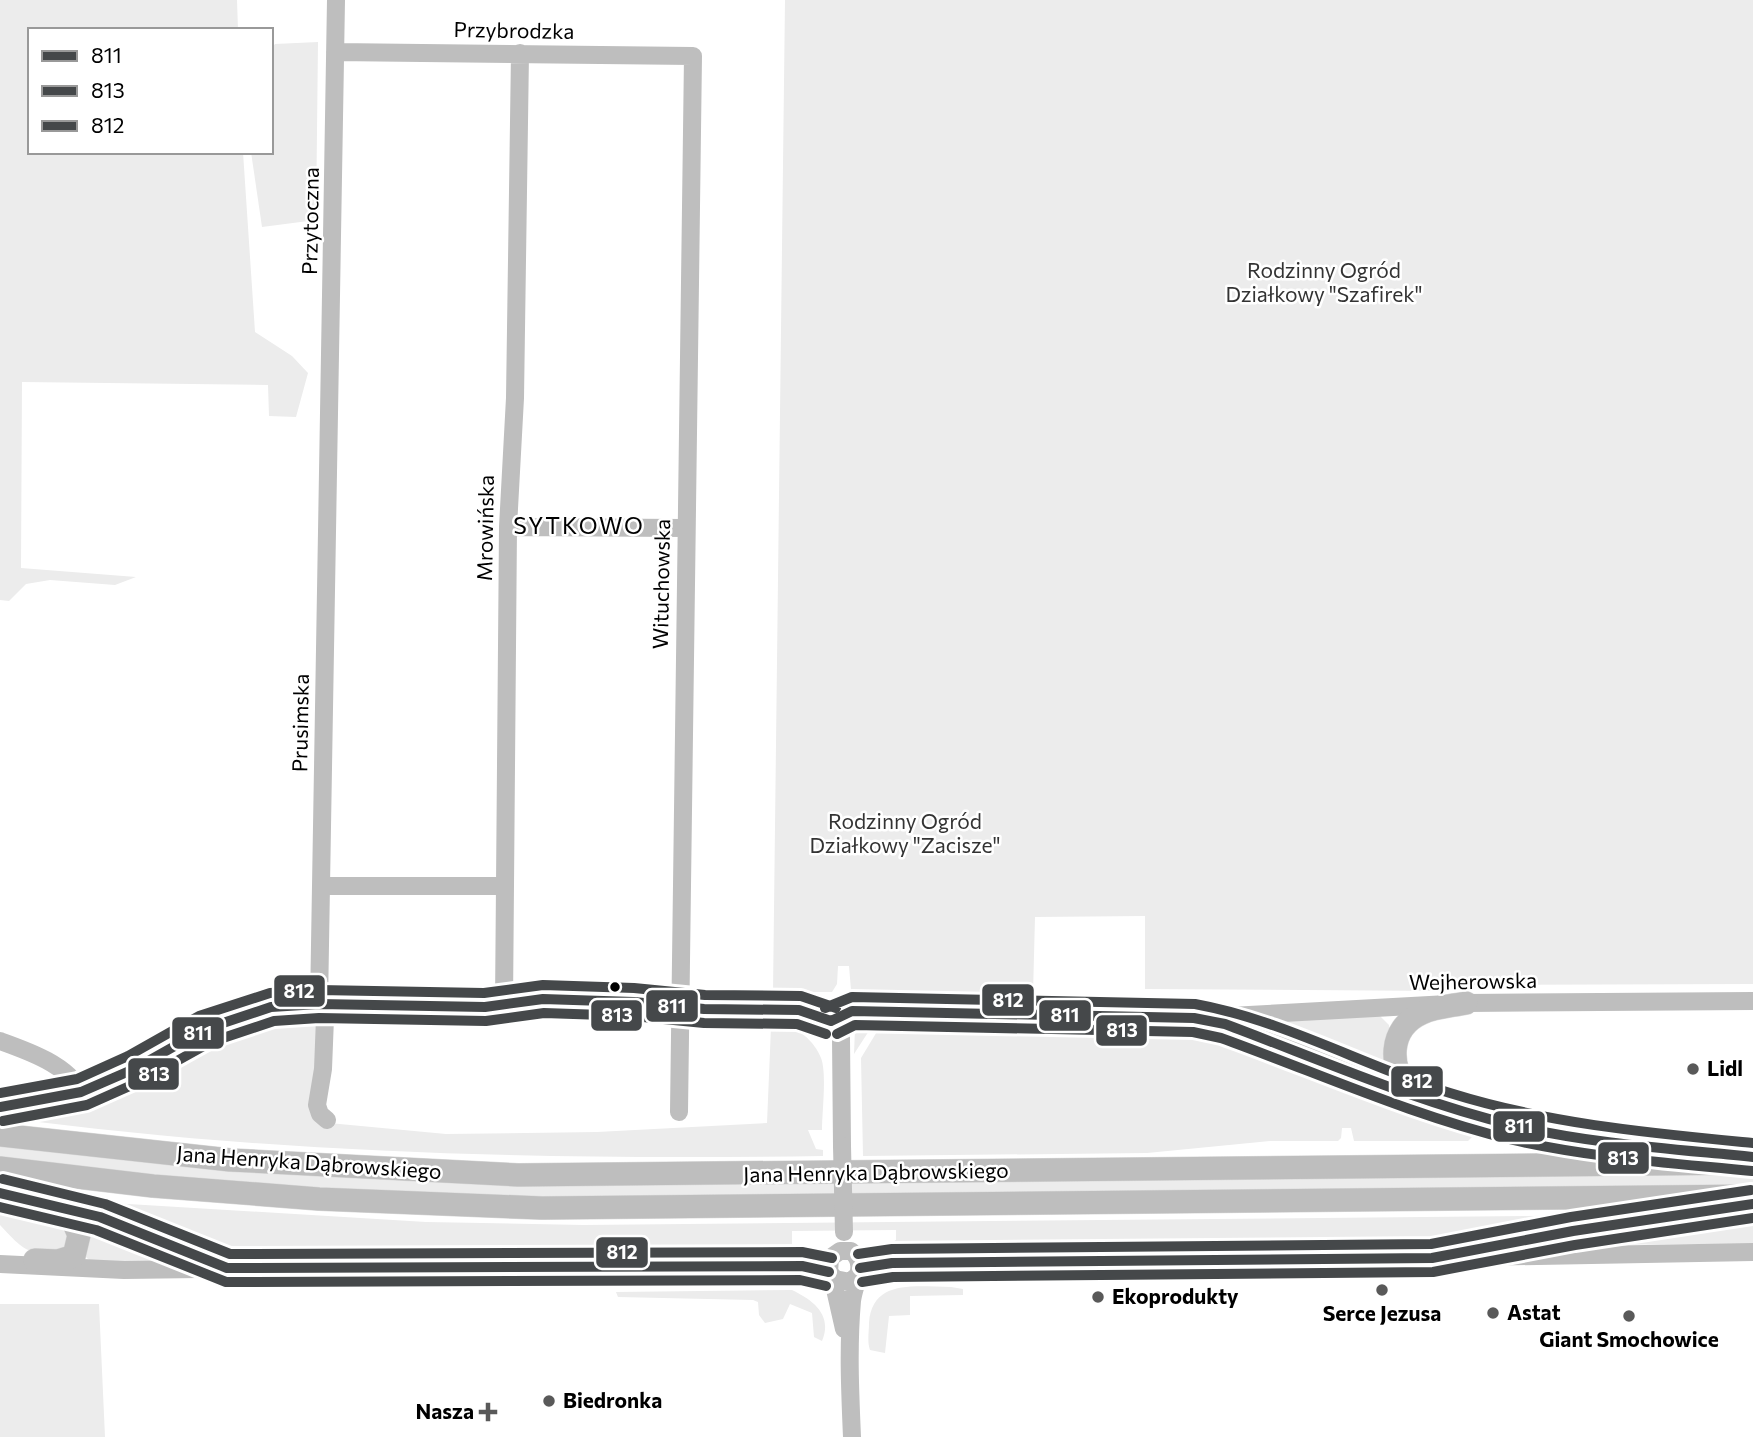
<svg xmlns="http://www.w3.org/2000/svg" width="1753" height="1437" viewBox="0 0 1753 1437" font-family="Commissioner,sans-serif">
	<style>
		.green { fill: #ececec }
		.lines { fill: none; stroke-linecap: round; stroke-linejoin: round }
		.major-casing { stroke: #dbdbdb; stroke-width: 24 }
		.minor { stroke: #bebebe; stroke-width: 18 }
		.major { stroke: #bebebe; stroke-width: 23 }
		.minor-bridge { stroke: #bebebe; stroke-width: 18 }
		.bus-1-casing { stroke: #fff; stroke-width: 16 }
		.bus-2-casing { stroke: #fff; stroke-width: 16 }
		.bus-3-casing { stroke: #fff; stroke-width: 16 }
		.bus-1 { stroke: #45484a; stroke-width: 10 }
		.bus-2 { stroke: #45484a; stroke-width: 10 }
		.bus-3 { stroke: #45484a; stroke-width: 10 }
		.bus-dot { fill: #000; stroke: #fff; stroke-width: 2.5 }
		.poi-dot { fill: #595959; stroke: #fff; stroke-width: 2.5 }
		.labels { text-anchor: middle; stroke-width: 5; stroke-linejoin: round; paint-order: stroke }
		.street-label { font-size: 21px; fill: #000; stroke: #fff }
		.park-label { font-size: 21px; fill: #333; stroke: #fff }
		.poi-label { font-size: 21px; font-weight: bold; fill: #000; stroke: #fff; text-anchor: start }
		.neighbourhood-label { font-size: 23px; letter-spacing: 2px; fill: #000; stroke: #fff }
		.line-badge { stroke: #fff; stroke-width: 2.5 }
		.badge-label { font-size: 19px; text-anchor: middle; font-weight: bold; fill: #fff }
	</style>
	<rect width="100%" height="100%" fill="#fff"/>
	<path class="green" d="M0 0H237L238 30H30V152H243L255 332 292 356 308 373 296 417 269 416 268 385 22 382 21 568 136 577 115 585 50 580 26 584 9 601 0 600Z
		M785 0H1753V984L1462 985 1440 991 1145 989V916L1035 917 1033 994 862 993 851 990 849 966H838L837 984 832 992H773Z
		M318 42 316 220 262 227 251 152H271V49L275 44Z
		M313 1012 319 1015 314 1108 329 1123 446 1134 597 1132 767 1123 771 1027C790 1019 814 1039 821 1058 827 1073 822 1112 822 1130H808L816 1149 823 1150V1156C547 1160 274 1154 0 1117L81 1101 103 1093 201 1040 253 1019Z
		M1379 1015 1389 1025 1390 1076 1241 1025 1291 1019Z
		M876 1020 854 1054 855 1028 862 1022Z
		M884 1020 1163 1025 1220 1031 1526 1140 1524 1143H1498L1487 1136 1474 1135 1468 1141H1354L1351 1128H1342L1341 1138 1338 1141H1270L1147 1153 863 1156 861 1058Z
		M0 1143 169 1164 1753 1173V1187L583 1198 459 1196 234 1184 0 1159Z
		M0 1200 68 1221 67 1250C28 1255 27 1254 0 1225Z
		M79 1201 426 1222 583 1225 1623 1215 1457 1243 1410 1247 899 1253 891 1243 896 1240V1230L792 1231V1244L797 1245V1254L298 1259 231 1252 80 1205Z
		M1753 1221V1244L1550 1245 1702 1222Z
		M87 1225 201 1260 91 1262 86 1257Z
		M795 1270V1277L630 1280 674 1272Z
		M951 1287 963 1289V1295L910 1296V1315L889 1316 885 1353 870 1350C867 1342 869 1332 869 1323 872 1278 917 1287 951 1287Z
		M792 1290C813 1300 833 1315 822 1341L814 1337 812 1313 790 1304 783 1319 765 1323 759 1315 758 1302 753 1300 618 1297 616 1292Z
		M0 1304H99L105 1437H0Z"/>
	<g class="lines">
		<g class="major-casing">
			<path id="major" d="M1194 1018 1225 1024 1411 1092 1515 1126 1569 1136 1701 1151
				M1411 1092C1388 1069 1388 1028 1422 1013 1435 1007 1451 1006 1466 1003
				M0 1107 81 1092
				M0 1135 230 1160 518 1175 1753 1163
				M0 1168 153 1186 319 1199 542 1208 1753 1196
				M0 1193 100 1217 227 1268
				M1432 1258 1573 1231 1719 1209
				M35 1260 58 1261 74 1256 79 1235 68 1210"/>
		</g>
		<path class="minor" d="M335 52 693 56 679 1112
			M508 527 685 528
			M322 886H505
			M319 1004 336 0
			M504 1004 508 527 515 398 520 53
			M325 1018 323 1069 317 1105 320 1114 327 1120
			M831 1021 852 1011 1193 1018 1466 1003 1753 1001
			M0 1041C28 1051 68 1065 81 1092 145 1068 200 1021 269 1007 331 996 417 1007 482 1007 503 1006 524 1000 545 999 599 998 651 1006 704 1009 739 1011 777 1005 811 1012 827 1016 835 1023 841 1038L842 1146
			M1477 1257 1753 1252
			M0 1264 124 1270 500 1265 802 1266 829 1272
			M860 1268 892 1263 1445 1258
			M832 1276 844 1329
			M852 1437C850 1391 848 1346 852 1301 854 1283 868 1263 851 1251H840L830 1258 829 1272 835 1279 850 1282 858 1275"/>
		<use href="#major" class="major"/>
		<path class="minor-bridge" d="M842 1146 844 1232"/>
		<g class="bus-1-casing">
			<path id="bus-1" d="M831 1021 852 1011 1194 1018 1225 1024C1321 1060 1416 1102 1516 1126 1593 1144 1674 1149 1753 1157
				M0 1107 81 1092 134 1069 205 1029 271 1007 319 1004 485 1007 543 999 634 1002 704 1009 799 1010 831 1021
				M0 1193 100 1217 227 1268 802 1266 829 1272
				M860 1268 892 1263 1432 1258 1573 1231 1753 1204"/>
		</g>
		<g class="bus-2-casing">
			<path id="bus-2" d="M837 1034 855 1025 1193 1032 1221 1038C1318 1073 1413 1116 1513 1140 1592 1158 1672 1163 1752 1171
				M3 1121 87 1105 141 1081 211 1042 274 1021 319 1018 486 1021 544 1013 633 1016 704 1023 797 1024 826 1034
				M0 1207 96 1230 226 1282 800 1280 826 1286
				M862 1282 893 1277 1433 1272 1575 1245 1753 1218"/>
		</g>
		<g class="bus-3-casing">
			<path id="bus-3" d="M825 1008 852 997 1195 1004C1283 1020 1365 1066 1450 1093 1549 1124 1650 1133 1753 1143
				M0 1093 77 1079 128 1056 199 1016 270 993 319 990 484 993 543 985 634 988 705 995 801 996 836 1008
				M3 1179 105 1204 230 1254 802 1252 832 1258
				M858 1254 892 1249 1431 1244 1571 1217 1751 1190"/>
		</g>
		<use href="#bus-1" class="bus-1"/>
		<use href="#bus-2" class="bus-2"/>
		<use href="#bus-3" class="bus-3"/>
	</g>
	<circle class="bus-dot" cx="615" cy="987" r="6"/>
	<g class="poi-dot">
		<circle cx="1693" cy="1069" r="7"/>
		<circle cx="1382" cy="1290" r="7"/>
		<circle cx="1098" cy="1297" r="7"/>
		<circle cx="1493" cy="1313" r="7"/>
		<circle cx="1629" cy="1316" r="7"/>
		<circle cx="549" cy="1401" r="7"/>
		<path d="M484.5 1401.5h7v7h7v7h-7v7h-7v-7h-7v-7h7z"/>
	</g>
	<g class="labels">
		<g class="street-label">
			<text transform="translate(514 31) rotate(1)" y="7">Przybrodzka</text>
			<text transform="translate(311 221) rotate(-89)" y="7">Przytoczna</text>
			<text transform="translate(486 528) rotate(-89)" y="7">Mrowińska</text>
			<text transform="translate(662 584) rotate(-89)" y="7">Wituchowska</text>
			<text transform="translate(301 723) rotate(-89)" y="7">Prusimska</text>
			<text transform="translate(1473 982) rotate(-1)" y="7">Wejherowska</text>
			<text transform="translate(309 1163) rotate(4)" y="7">Jana Henryka Dąbrowskiego</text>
			<text transform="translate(876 1173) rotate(-1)" y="7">Jana Henryka Dąbrowskiego</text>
		</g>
		<g class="park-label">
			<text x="1324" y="278">Rodzinny Ogród<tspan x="1324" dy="24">Działkowy "Szafirek"</tspan></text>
			<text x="905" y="829">Rodzinny Ogród<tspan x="905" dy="24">Działkowy "Zacisze"</tspan></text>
		</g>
		<g class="poi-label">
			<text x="1707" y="1076">Lidl</text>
			<text x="1112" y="1304">Ekoprodukty</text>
			<text x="1507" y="1320">Astat</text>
			<text x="1382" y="1321" text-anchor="middle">Serce Jezusa</text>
			<text x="1629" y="1347" text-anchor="middle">Giant Smochowice</text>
			<text x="563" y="1408">Biedronka</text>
			<text x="474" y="1419" text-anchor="end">Nasza</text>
		</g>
		<g class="neighbourhood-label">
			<text x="579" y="534">SYTKOWO</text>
		</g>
	</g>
	<g class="line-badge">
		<rect x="273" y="974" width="53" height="34" rx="7" fill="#45484a"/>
		<rect x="981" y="983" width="54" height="34" rx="7" fill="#45484a"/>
		<rect x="645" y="989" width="54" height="34" rx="7" fill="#45484a"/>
		<rect x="1038" y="999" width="54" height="33" rx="7" fill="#45484a"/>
		<rect x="590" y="999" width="53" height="33" rx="7" fill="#45484a"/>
		<rect x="1095" y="1014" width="53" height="33" rx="7" fill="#45484a"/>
		<rect x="171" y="1016" width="54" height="34" rx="7" fill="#45484a"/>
		<rect x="127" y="1057" width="53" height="34" rx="7" fill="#45484a"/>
		<rect x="1390" y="1065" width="54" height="33" rx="7" fill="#45484a"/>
		<rect x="1492" y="1110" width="54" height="33" rx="7" fill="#45484a"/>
		<rect x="1597" y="1141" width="53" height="34" rx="7" fill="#45484a"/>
		<rect x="595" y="1236" width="54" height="33" rx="7" fill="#45484a"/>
	</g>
	<g class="badge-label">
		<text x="299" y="998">812</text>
		<text x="1008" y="1007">812</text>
		<text x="672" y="1013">811</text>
		<text x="1065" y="1022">811</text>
		<text x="617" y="1022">813</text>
		<text x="1122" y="1037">813</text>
		<text x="198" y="1040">811</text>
		<text x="154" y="1081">813</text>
		<text x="1417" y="1088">812</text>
		<text x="1519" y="1133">811</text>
		<text x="1623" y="1165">813</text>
		<text x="622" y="1259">812</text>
	</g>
	<rect x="28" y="28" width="245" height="126" fill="#ffffff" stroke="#999999" stroke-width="2"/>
	<rect x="42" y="51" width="35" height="10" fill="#45484a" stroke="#999999" stroke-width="2"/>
	<text x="91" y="63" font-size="21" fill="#000000">811</text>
	<rect x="42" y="86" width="35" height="10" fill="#45484a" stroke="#999999" stroke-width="2"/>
	<text x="91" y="98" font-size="21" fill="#000000">813</text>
	<rect x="42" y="121" width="35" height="10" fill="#45484a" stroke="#999999" stroke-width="2"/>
	<text x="91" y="133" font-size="21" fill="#000000">812</text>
</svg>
